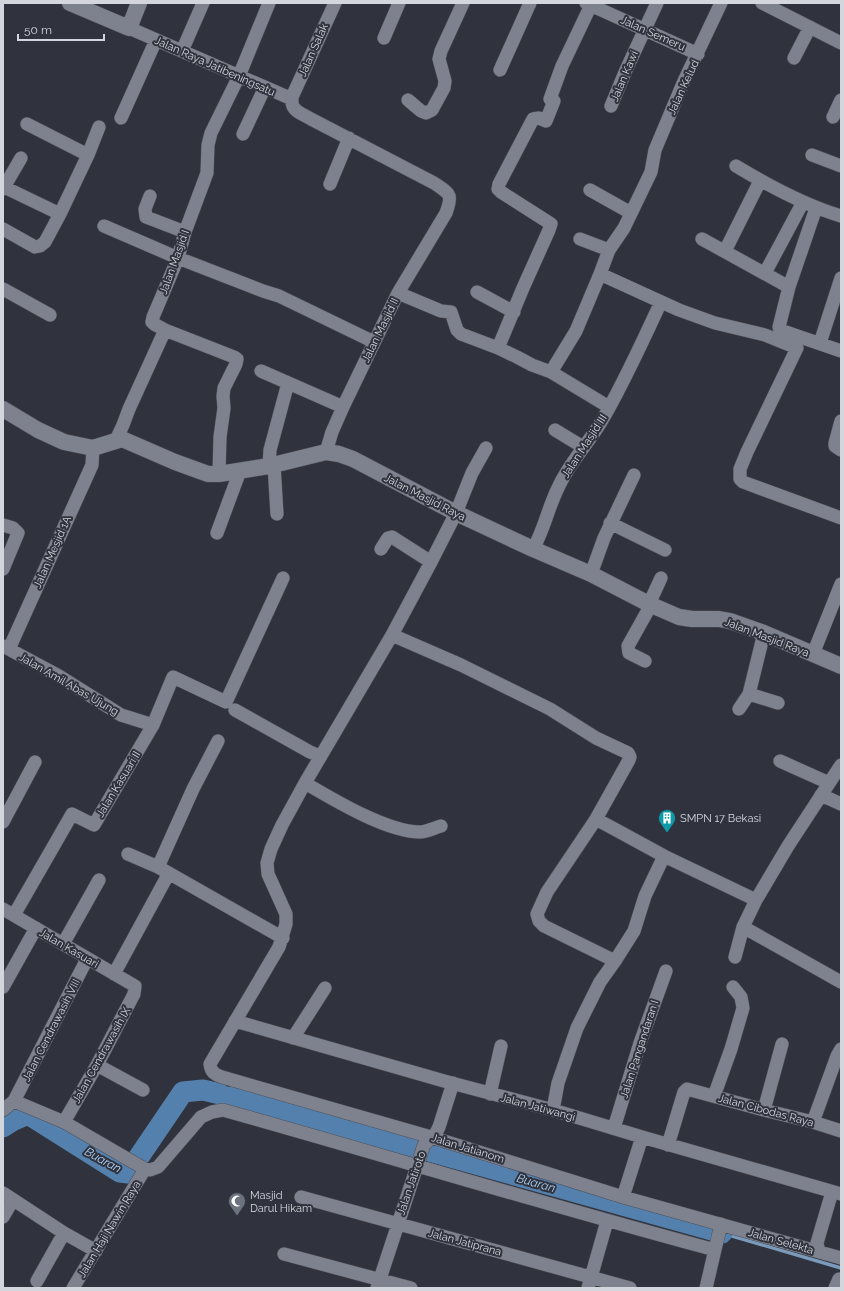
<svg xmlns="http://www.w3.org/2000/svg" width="844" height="1291" viewBox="0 0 844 1291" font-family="Raleway,sans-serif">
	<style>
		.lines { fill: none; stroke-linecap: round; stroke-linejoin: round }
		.stream { stroke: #7a9abb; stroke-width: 3.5 }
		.river { stroke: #5480ad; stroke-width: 21 }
		.minor-casing { stroke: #4d4f58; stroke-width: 14 }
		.tertiary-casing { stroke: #4d4f58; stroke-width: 17 }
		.minor { stroke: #7e828e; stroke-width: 13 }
		.tertiary { stroke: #7e828e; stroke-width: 16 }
		.labels { text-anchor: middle; stroke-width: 4; stroke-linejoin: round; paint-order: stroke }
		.street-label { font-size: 11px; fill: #d4d6dd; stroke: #30333d }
		.poi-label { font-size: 11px; fill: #d4d6dd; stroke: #30333d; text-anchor: start }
		.water-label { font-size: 12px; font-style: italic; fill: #abd1f8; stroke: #30333d }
	</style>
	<rect width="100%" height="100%" fill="#30333d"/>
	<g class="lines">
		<path class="stream" d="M722 1233 841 1268"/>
		<path class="river" d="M230 1097 404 1144 722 1233
			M3 1127 14 1120 28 1114 120 1172 128 1173 183 1092 203 1090 220 1094"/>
		<g class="minor-casing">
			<path id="minor" d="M586 3 698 54
				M762 3 841 43
				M129 28 292 99
				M384 38 399 3
				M182 51 203 3
				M794 58 810 27
				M500 70 530 3
				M408 100 421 111 426 113 432 110 444 88 445 81 439 59 441 51 463 3
				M611 106 626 70 657 3
				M833 117 841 100
				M121 118 156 40
				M27 124 88 155
				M243 134 265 87
				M812 155 841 166
				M736 166C769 186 804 205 841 216
				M330 184 349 138
				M4 187 60 214
				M3 189 21 158
				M590 190 631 213
				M150 196 145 209 146 217 185 232
				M816 208 789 287 779 327 780 330 841 351
				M104 226 178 258 263 291 279 296 374 342
				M3 229 35 247 40 246 45 242 60 214 88 155 99 127
				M580 239 609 250
				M702 239 789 287
				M725 251 760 181
				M765 273 803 202
				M600 274 679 310 715 323 765 335 797 348 747 452 740 469V479L743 482 841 518
				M3 289 50 315
				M477 292 514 312
				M398 293 441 311 451 312 457 330 461 334 498 348 517 357 532 365 551 372 609 407
				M820 343 841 278
				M498 348 523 288 549 230 551 224 548 222 501 192 498 189 499 184 533 119 539 118 546 121 554 101 550 99 562 66 591 5
				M261 371 343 407
				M551 372 576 331 600 274 609 250 624 228 651 172 655 150 684 81 721 3
				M841 421 835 443V446L841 450
				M555 430 583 447
				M116 440 123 425 129 409 165 330
				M486 448 472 473 456 513 431 562 392 635 305 783 282 825 271 849 267 863 268 874 286 914V924L279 947 210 1064C211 1072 214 1074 222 1077L431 1137 623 1197 841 1258
				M326 452 332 432 343 407 398 293 446 213C453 194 450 194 434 183L311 119C301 113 290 111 292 97L335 3
				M274 465 277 514
				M269 466 270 450 288 383
				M219 474 220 437 224 408 223 396 224 388 236 364 237 359 234 357 165 330 154 324 152 322 153 317 178 258 185 232 207 173 208 145 211 133 239 76 269 3
				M610 523 665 550
				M3 525 13 528 18 533 3 569
				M217 533 240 471
				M381 549 388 538 392 537 431 562
				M533 549C544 530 548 508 558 488 569 463 588 444 601 422 624 383 642 342 661 302
				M591 574 604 538 634 475
				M392 635 461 665 550 709 596 738 628 753 630 757 629 760 596 819 547 892 537 914 539 921 544 926 615 961
				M3 646 59 676 121 715 153 725
				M9 649 92 465 93 448
				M813 654 841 584
				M645 661 629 653 628 646 647 612 649 604 661 578
				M749 694 778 703
				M739 709 749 694 764 633
				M235 710 310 752 320 756
				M780 761 829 783
				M305 783C334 800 387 832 420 832 427 832 434 828 441 826
				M821 795 841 804
				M596 819 664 856 756 900
				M3 822 35 762
				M128 854 158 867 283 938
				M158 867 193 789 218 741
				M3 909 135 986 134 994 97 1065 64 1122
				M14 915 72 814 94 825 153 725 173 677 226 702 283 578
				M743 927 841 982
				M63 944 99 880
				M735 957 743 927 756 900 788 846 841 765
				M114 974 169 873
				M3 987 36 928
				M235 1021 444 1081 553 1110 642 1137 841 1194
				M293 1038 325 988
				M97 1065 143 1090
				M490 1094 501 1046
				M714 1096 731 1049 743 1008 741 997 733 987
				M14 1101 64 1122 145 1169 150 1170 158 1167 201 1117 212 1112 223 1110C387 1156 550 1206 715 1250
				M3 1110 14 1101 87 959
				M553 1110 558 1083 577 1028 600 982 615 961 634 931 645 896 664 856
				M764 1110 782 1044
				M813 1122 837 1056 841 1049
				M614 1128 640 1043 666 971
				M668 1145 684 1092 687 1089 764 1110 813 1122 841 1131
				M3 1193 64 1233 96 1251
				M301 1197 630 1288
				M623 1197 642 1137
				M3 1217 13 1200
				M819 1252 817 1243 832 1192
				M284 1254 411 1288
				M37 1281 64 1233
				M73 1288 145 1169
				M377 1288 424 1145 436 1133 439 1127 453 1083
				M588 1288 607 1221
				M706 1288 721 1224
				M835 1288 839 1279"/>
		</g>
		<g class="tertiary-casing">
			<path id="tertiary" d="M70 3 129 28 139 3
				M3 409 38 430 64 442 93 448 122 439 175 462 208 474H219L269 466 326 452 339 454 353 459 456 513 533 549 591 574 649 604 679 617 692 619H719L730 621 764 633 841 666"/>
		</g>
		<use href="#minor" class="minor"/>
		<use href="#tertiary" class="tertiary"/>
	</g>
	<defs>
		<g id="building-pin" transform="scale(0.9)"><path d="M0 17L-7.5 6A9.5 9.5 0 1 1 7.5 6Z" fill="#0f9aa8" stroke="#30333d"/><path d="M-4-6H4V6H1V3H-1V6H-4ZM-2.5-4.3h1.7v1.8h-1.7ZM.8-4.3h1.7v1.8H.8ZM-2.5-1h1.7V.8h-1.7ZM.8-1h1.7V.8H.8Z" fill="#fff"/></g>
		<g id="mosque-pin" transform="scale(0.9)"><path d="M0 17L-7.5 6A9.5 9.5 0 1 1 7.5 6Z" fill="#6b7280" stroke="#30333d"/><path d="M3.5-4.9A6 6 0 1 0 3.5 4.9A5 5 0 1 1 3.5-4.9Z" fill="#fff"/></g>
	</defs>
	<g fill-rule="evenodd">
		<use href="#building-pin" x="667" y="818"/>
		<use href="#mosque-pin" x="237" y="1201"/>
	</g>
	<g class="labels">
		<g class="street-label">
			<text transform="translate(653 33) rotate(24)" y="4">Jalan Semeru</text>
			<text transform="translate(313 50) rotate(-66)" y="4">Jalan Salak</text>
			<text transform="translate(215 66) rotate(24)" y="4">Jalan Raya Jatibeningsatu</text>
			<text transform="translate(624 76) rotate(-67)" y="4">Jalan Kawi</text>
			<text transform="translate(683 87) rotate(-65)" y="4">Jalan Kelud</text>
			<text transform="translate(174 262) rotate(-70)" y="4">Jalan Masjid I</text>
			<text transform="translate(380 330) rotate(-64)" y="4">Jalan Masjid II</text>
			<text transform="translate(584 446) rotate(-57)" y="4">Jalan Masjid III</text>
			<text transform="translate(425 497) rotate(27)" y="4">Jalan Masjid Raya</text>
			<text transform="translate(52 552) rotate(-66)" y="4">Jalan Mesjid 1A</text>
			<text transform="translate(767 637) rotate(21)" y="4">Jalan Masjid Raya</text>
			<text transform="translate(69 684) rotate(30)" y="4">Jalan Amil Abas Ujung</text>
			<text transform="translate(118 784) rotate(-59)" y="4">Jalan Kasuari II</text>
			<text transform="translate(69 948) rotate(30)" y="4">Jalan Kasuari</text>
			<text transform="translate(51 1030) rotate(-63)" y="4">Jalan Cendrawasih VIII</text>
			<text transform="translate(639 1049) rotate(-72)" y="4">Jalan Pangandaran I</text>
			<text transform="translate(101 1055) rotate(-61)" y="4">Jalan Cendrawasih IX</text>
			<text transform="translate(538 1107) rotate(15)" y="4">Jalan Jatiwangi</text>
			<text transform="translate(766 1110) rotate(15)" y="4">Jalan Cibodas Raya</text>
			<text transform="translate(468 1148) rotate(17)" y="4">Jalan Jatianom</text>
			<text transform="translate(411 1183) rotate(-71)" y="4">Jalan Jatiroto</text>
			<text transform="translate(109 1229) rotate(-59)" y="4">Jalan Haji Nawin Raya</text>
			<text transform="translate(781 1241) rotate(16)" y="4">Jalan Selekta</text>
			<text transform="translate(465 1242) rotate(15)" y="4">Jalan Jatiprana</text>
		</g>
		<g class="poi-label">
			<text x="680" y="822">SMPN 17 Bekasi</text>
			<text x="250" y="1199">Masjid<tspan x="250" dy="13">Darul Hikam</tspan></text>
		</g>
		<g class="water-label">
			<text transform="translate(103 1160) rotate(29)" y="4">Buaran</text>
			<text transform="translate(536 1183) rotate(16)" y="4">Buaran</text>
		</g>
	</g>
	<rect width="844" height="1291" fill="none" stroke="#d4d6dd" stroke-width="8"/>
	<path d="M18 34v6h86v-6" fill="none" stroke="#d4d6dd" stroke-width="2"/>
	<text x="24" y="34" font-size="12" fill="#d4d6dd" stroke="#30333d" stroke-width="3" paint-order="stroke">50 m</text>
</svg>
